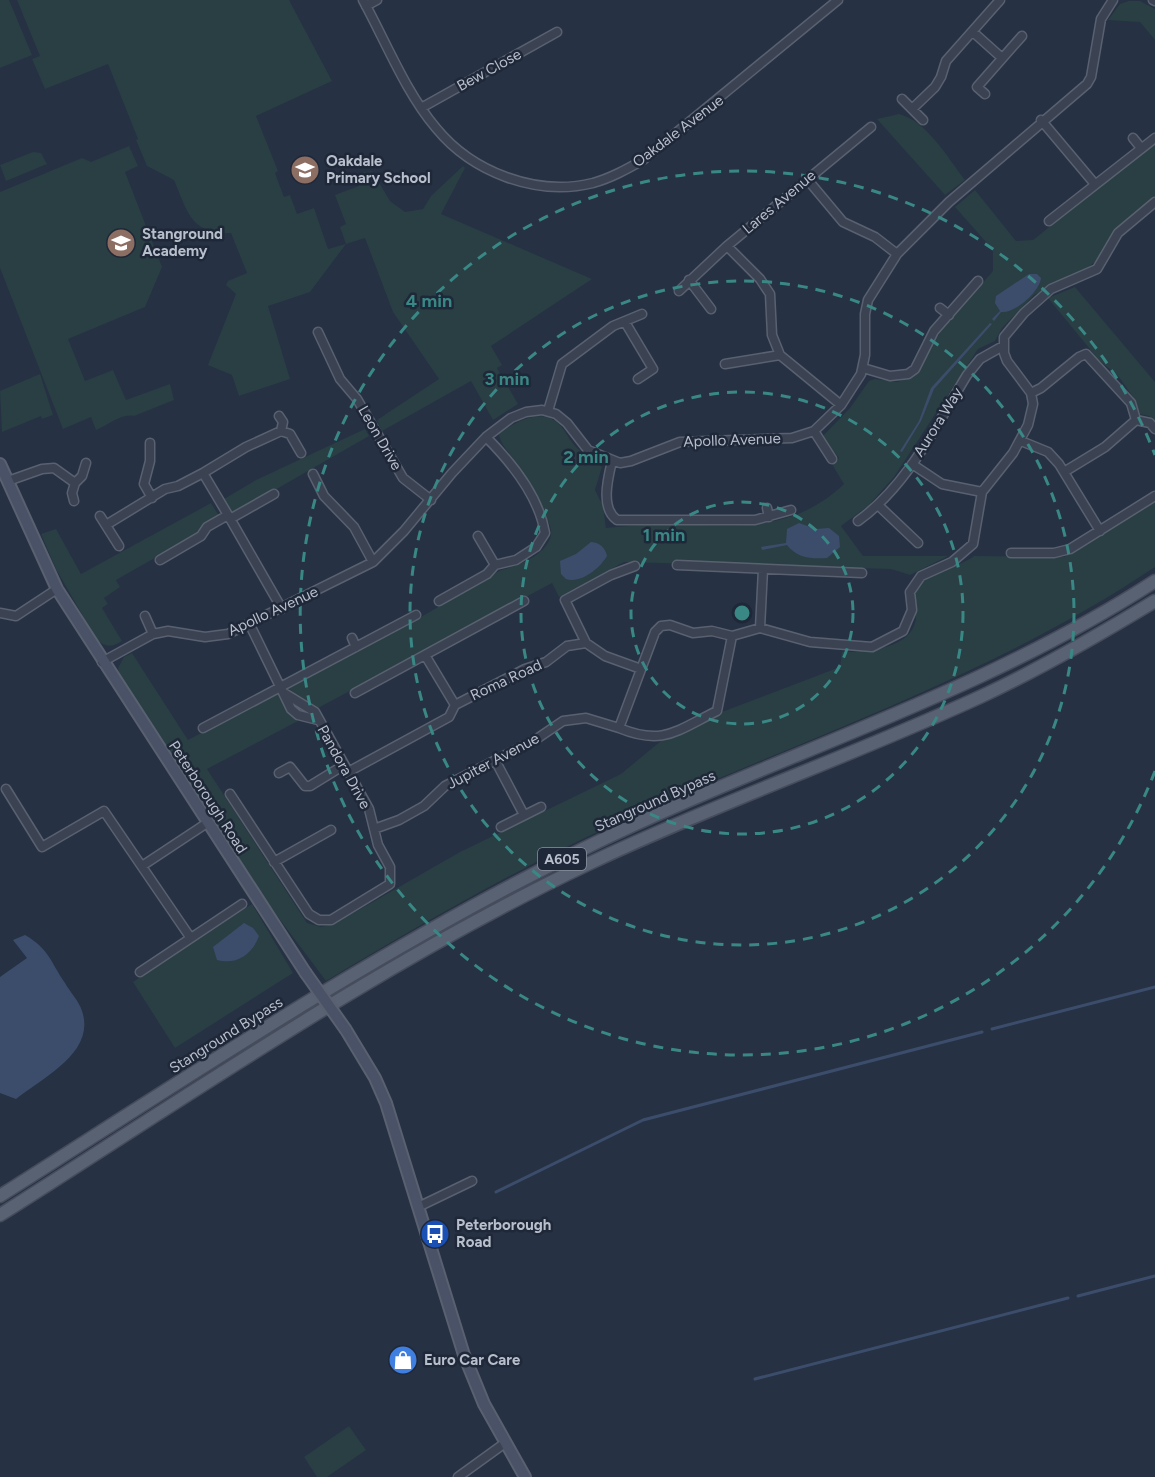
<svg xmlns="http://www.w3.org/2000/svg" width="1155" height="1477" viewBox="0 0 1155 1477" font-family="Figtree,sans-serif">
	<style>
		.green { fill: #293f44 }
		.water { fill: #3c4d6c }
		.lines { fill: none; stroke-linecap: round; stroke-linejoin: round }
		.stream { stroke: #3c4d6c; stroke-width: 3 }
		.minor-casing { stroke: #596170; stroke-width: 11 }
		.secondary-casing { stroke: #596170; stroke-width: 14 }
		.primary-casing { stroke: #454c5c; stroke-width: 15 }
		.minor { stroke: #3b4353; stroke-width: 8 }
		.secondary { stroke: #495266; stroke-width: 10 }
		.primary { stroke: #596272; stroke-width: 12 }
		.secondary-bridge-casing { stroke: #596170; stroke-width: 14; stroke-linecap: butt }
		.secondary-bridge { stroke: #495266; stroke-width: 10 }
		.ring { fill: none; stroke: #398886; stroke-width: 3; stroke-dasharray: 10 8 }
		.labels { text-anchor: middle; stroke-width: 5; stroke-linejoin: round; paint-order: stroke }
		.shield { fill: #1f2838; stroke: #8a92a0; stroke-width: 1.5 }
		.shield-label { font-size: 14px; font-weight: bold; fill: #b8bfcc }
		.street-label { font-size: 15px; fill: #b8bfcc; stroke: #1f2838 }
		.poi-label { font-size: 15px; font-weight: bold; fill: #b8bfcc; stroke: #1f2838; text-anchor: start }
		.centre { fill: #398886; stroke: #1f2838; stroke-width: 3 }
		.ring-label { font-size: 18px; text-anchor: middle; font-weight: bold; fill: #398886; stroke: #1f2838; stroke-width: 5; stroke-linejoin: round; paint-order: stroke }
	</style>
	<rect width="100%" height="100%" fill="#263143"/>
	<path class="green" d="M0 0H9L32 55 0 68Z
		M17 0H289L332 81 256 116 278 171 275 173 284 197 290 195 297 214 314 208 328 249 346 244 340 227 346 224 335 195 359 186 354 174 372 171 390 201 405 212 423 209 431 196 463 166 465 168 441 214 592 279 491 346 502 365 497 368 518 404 493 420 471 381 382 431 377 420 439 379 393 312 365 238 346 244 310 292 268 306 290 379 239 396 232 375 208 365 236 294 226 285 228 281 247 273 231 233C191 235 187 211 174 180L147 166 136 140 138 139 108 64 45 89 32 59 40 56Z
		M1129 1H1140L1155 9V40L1140 22 1108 20 1120 4Z
		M899 114C927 121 948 158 965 180L945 195 877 119Z
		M1155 143V196L1114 230 1096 261 1086 269 1034 295 1002 328 995 341 978 349 894 477 869 505 841 526 863 556H948L910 575 891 569 624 562 559 597 552 583 318 708 298 699 288 687 421 617 501 570C518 566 547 555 551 535 554 522 523 474 515 461 509 452 500 444 499 434 515 421 542 407 559 424 566 431 569 440 576 447 583 455 594 459 602 467L595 490 603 506 606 528C627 526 649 524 671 524 737 526 792 533 844 484L833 466 839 458 822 437 850 408 869 381 875 379 898 382 916 372 941 331 993 271V250L955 207 975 190 1016 241 1033 240Z
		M129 146 138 166 125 172 162 267 145 307 68 339 85 381 113 370 126 400 170 384 174 400 134 416C121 413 109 425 96 430L91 417 63 429 0 268V192L82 158 91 162Z
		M33 152 41 153 47 164 6 181 0 165Z
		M1075 287 1155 382V422L1149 416 1140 414 1133 397 1119 377 1098 359 1048 298Z
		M40 374 53 415 42 419 41 416 2 432 0 391Z
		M365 429 369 436 233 514 224 499 256 480Z
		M1155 502V567C988 679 798 740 617 823 516 869 421 924 326 981L275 913 120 677 118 668 124 657 132 653 188 740 277 693 284 707 298 721 207 769 307 923 321 927 336 923 460 852 621 774 662 740 722 712 840 667 842 652C866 652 917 649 916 614 916 603 912 593 921 583 934 569 958 568 974 556L1064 557Z
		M211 503 219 516 204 525 197 534 116 580 120 587 104 598 108 604 102 608 122 641C111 648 105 647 96 639L56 569 41 534 56 529 81 574Z
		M252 904 293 973 175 1048 133 982Z
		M349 1426 366 1450 327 1477H317L304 1457Z"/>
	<path class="water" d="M1029 274H1037L1041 278C1040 291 1015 314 1001 312L994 321 992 319 1000 311 995 303 996 296Z
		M990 323 992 324 934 389 921 421 902 452 900 451 919 421 931 388Z
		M799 523 816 529 829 528 839 536 840 547 827 558C811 559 797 558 787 545L762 550 761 547 786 543 787 529Z
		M591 542C600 543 605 547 607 556 600 568 581 584 566 579L561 574 560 561 576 554Z
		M244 923 253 928 259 936C252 955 236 965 217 960L213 947Z
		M25 935C49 949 50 961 65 983 70 992 79 1001 82 1011 96 1052 44 1077 16 1099L0 1093V977L27 958 13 940Z"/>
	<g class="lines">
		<path class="stream" d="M992 1029 1155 987
			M496 1192 643 1120 982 1032
			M1078 1296 1155 1276
			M755 1379 1068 1298"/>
		<g class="minor-casing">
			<path id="minor" d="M363 0C386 42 405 91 436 128 472 172 536 197 593 183 611 178 627 169 643 160L838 0
				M1153 0 1155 1
				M366 6 377 0
				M973 32 1002 58
				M985 94 977 87 1022 36
				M902 99 923 120
				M421 108 557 32
				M912 109 935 87 941 77 946 61 1000 0
				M1041 120 1094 183
				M1133 138 1141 148
				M807 179 843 222 875 237 897 254
				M1049 221 1155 138
				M727 246 760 279 770 294 772 335 780 355 841 405
				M689 280 711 309
				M679 291 727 246 871 127
				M940 308 949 315
				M625 322 653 369 638 379
				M318 332 340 379 357 399 403 478 431 500
				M725 364 780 355
				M863 368 890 376 908 374 915 369 934 331 978 281
				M1031 393 1041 388 1079 357 1086 354 1131 403 1136 420 1150 423 1155 429
				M548 411 562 364 613 326 642 314
				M279 416 283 422 281 431
				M281 431 290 434 301 453
				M814 431 832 459
				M1021 441 1048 452 1059 464 1100 531
				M150 443V461L144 484 152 498
				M612 461C608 478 600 508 617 520H755L791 510
				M912 464 942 484 982 492
				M1064 472 1105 447 1136 420
				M203 473 246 447 281 431
				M313 474 324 496 354 527 373 562
				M8 481 42 469 54 468 75 483 82 476 86 463
				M74 501 72 493 75 483
				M879 506 918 543
				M767 508 769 517
				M100 516 119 546
				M230 519 274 494
				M858 521C908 485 935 427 967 375L980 359 1003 346
				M106 525 165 489 178 486 203 473 228 515
				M478 536 495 565
				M1011 553H1054L1070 549 1155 496
				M160 560 201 536 207 527 228 515 282 609
				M677 565 862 573
				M439 601 487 574 495 565 516 560 536 547 545 533C539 497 511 462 486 437
				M0 613 16 616 57 589
				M145 616 153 634
				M250 625 291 709 298 715 318 720
				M760 628 763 569
				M732 636 717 711C676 731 663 746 619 728L655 632 661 626 670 625 693 633 712 631 732 636 760 628 810 642 872 647 903 631 912 610 910 592 921 576 952 562 973 544 982 492 1013 453 1028 425 1033 404 1031 393 1007 361 1004 353V337L1024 313 1051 289 1097 269 1118 233 1155 202
				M352 638 356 647
				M586 643 565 600 611 575 635 566
				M425 655 455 705
				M102 662 153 634 168 631 205 637 228 634 373 562 404 531 452 473 486 437 511 418 526 412 542 410 556 414 567 423 588 450 620 463 631 461 680 442 792 438 814 431 841 405 861 374 865 355V314L868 300 897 254 949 202 1087 84 1091 77 1101 19 1113 0
				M355 693 524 601
				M203 728 416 615
				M495 760 524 815
				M348 772 449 717 455 705 525 669 546 662 567 646 586 643 605 656 641 669
				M279 773 290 767 305 786H310L344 765
				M6 789 42 847 104 811 190 937
				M230 794 309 914 319 920H331L390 884V867L378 845 369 809 315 712 284 693
				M501 827 541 807
				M374 829 399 820 424 806 445 786 535 740 563 721 586 718 619 728
				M274 862 331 830
				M142 866 207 823
				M140 972 242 904
				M418 1207 472 1181
				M458 1477 505 1443"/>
		</g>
		<g class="secondary-casing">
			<path id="secondary" d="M0 464 57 589 305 972
				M346 1030 375 1078 386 1103 464 1355 484 1404 525 1477"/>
		</g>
		<g class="primary-casing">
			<path id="primary" d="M0 1196C191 1075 379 949 583 849 772 756 976 697 1155 581
				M0 1215C193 1093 382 962 588 864 717 803 852 756 982 696 1042 668 1099 635 1155 601"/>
		</g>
		<use href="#minor" class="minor"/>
		<use href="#secondary" class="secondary"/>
		<use href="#primary" class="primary"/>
		<g class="secondary-bridge-casing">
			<path id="secondary-bridge" d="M305 972 346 1030"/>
		</g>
		<use href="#secondary-bridge" class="secondary-bridge"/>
	</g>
	<g class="ring">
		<circle cx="742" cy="613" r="111"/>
		<circle cx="742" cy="613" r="221"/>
		<circle cx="742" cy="613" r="332"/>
		<path d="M1155 771A442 442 0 1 1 1155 455"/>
	</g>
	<defs>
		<g id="school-disc" transform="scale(1.5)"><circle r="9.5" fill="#8d6e63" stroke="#1f2838"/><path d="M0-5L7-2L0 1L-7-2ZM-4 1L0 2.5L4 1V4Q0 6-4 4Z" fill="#fff"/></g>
		<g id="bus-disc" transform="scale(1.5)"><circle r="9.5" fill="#1a4fb4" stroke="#1f2838"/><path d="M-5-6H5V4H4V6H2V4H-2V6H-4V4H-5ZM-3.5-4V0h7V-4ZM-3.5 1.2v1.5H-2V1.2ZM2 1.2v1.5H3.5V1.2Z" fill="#fff"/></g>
		<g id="shop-disc" transform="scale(1.5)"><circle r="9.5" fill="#3f7fe0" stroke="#1f2838"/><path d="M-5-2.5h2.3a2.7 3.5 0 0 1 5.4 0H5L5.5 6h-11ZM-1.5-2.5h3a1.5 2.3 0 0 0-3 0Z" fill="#fff"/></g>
	</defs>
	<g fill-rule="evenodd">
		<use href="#school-disc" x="305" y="170"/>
		<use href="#school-disc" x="121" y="243"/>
		<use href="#bus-disc" x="435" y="1234"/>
		<use href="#shop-disc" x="403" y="1360"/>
	</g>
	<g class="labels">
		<rect class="shield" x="538" y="848" width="48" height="22" rx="4.5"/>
		<g class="shield-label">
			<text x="562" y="864">A605</text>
		</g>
		<g class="street-label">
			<text transform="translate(489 70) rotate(-29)" y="5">Bew Close</text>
			<text transform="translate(678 131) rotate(-37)" y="5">Oakdale Avenue</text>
			<text transform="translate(779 202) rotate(-40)" y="5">Lares Avenue</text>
			<text transform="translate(938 422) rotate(-58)" y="5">Aurora Way</text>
			<text transform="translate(380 438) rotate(60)" y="5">Leon Drive</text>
			<text transform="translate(732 440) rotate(-2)" y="5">Apollo Avenue</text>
			<text transform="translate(273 611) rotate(-25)" y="5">Apollo Avenue</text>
			<text transform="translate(506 680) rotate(-25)" y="5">Roma Road</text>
			<text transform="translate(493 761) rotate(-28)" y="5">Jupiter Avenue</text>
			<text transform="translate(344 767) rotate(61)" y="5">Pandora Drive</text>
			<text transform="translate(208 797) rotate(57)" y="5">Peterborough Road</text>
			<text transform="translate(655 801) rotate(-24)" y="5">Stanground Bypass</text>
			<text transform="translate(226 1035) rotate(-32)" y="5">Stanground Bypass</text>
		</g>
		<g class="poi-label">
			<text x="326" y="166">Oakdale<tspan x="326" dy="17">Primary School</tspan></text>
			<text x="142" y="239">Stanground<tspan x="142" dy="17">Academy</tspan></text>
			<text x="456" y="1230">Peterborough<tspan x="456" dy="17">Road</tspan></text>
			<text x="424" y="1365">Euro Car Care</text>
		</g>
	</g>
	<circle cx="742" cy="613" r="9" class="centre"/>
	<g class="ring-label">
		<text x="429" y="307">4 min</text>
		<text x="507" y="385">3 min</text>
		<text x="586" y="463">2 min</text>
		<text x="664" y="541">1 min</text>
	</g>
</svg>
